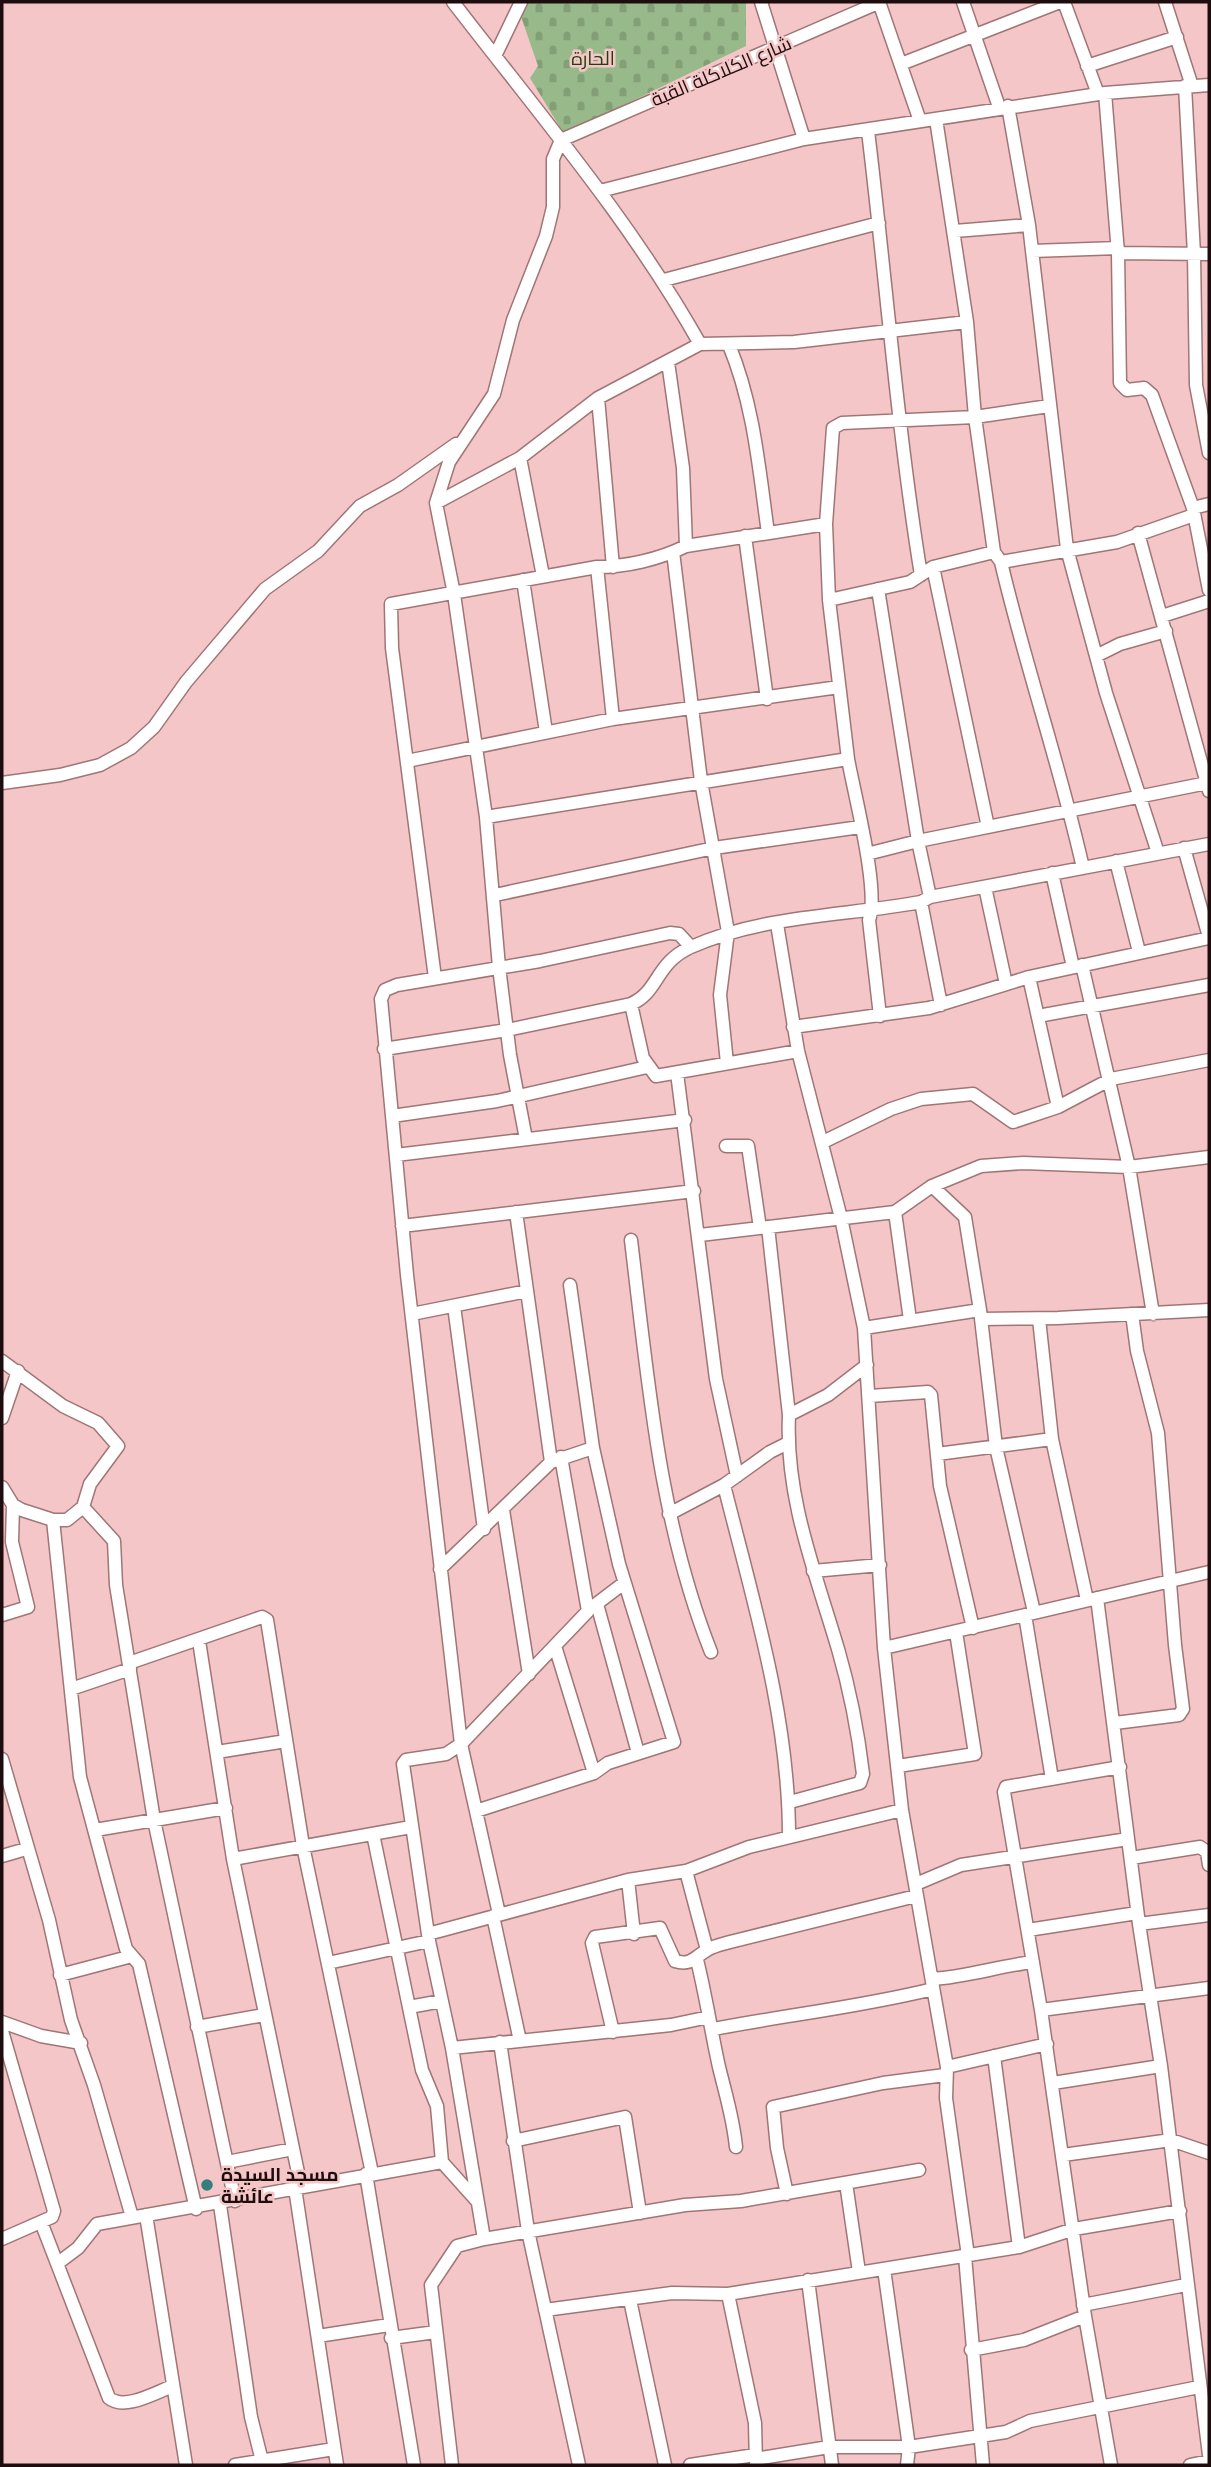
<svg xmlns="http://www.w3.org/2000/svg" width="1211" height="2467" viewBox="0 0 1211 2467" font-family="'Fira Sans',Cairo,sans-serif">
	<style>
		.cemetery { fill: url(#cemetery-stones) }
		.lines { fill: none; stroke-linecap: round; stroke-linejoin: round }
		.street-casing { stroke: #a07576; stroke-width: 15 }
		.street { stroke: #fff; stroke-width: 12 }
		.poi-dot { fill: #357e7f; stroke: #f5c6c7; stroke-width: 2.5 }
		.labels { text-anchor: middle; stroke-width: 5; stroke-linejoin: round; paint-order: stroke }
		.park-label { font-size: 19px; fill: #1d4108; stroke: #f5c6c7 }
		.street-label { font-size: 19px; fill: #1d0d0e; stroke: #f5c6c7 }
		.poi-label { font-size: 19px; font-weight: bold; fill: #1d0d0e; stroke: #f5c6c7; text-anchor: start }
	</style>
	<defs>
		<pattern id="cemetery-stones" width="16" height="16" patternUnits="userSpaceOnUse" patternTransform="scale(1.75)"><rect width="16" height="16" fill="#98ba8a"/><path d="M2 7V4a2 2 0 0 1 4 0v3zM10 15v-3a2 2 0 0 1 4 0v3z" fill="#839f76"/></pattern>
	</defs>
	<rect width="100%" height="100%" fill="#f5c6c7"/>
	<path class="cemetery" d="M516 2H746V46L564 134 530 78 538 66Z"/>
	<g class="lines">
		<g class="street-casing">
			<path id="street" d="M453 2C539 114 631 221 700 344
				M879 2 920 121
				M963 2 999 107
				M1064 2 1098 94
				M1165 2 1192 86
				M495 56 521 2
				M901 64 1060 2
				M1087 66 1177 37
				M1185 86 1194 254 1196 385 1209 453
				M1105 93 1118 253 1120 383 1127 390 1144 388 1152 395 1193 508 1209 590
				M1008 106 1029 225 1067 549 1106 693 1158 853
				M936 119 967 322 975 417 994 552 1001 562C1025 665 1060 765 1083 868
				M868 131C886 279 897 427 921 575
				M804 139 1105 93 1209 85
				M561 140 880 2
				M600 191 804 139 761 2
				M955 231 1029 225
				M1032 251 1118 248
				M1118 253 1209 254
				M664 280 879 223
				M729 345C754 405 759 469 768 533
				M668 362 683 468 686 546
				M598 398 613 567
				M520 458 543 576
				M436 503 520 458 598 398 700 344 794 342 967 322
				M1193 508 1209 504
				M1138 533 1209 791
				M745 536 767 699
				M673 552 701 781 728 932 720 995 727 1063
				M1001 562 1117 542 1194 515
				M597 567 613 719
				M933 567 988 827
				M523 580 546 732
				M878 589 918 841 930 897
				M829 600 910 582 933 567 994 552
				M1162 616 1209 601
				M1096 656 1120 644 1166 631
				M848 759C854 793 880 892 869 920L880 1016
				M407 761 613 719 839 687
				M2 783 60 775 100 765 131 748 154 727 186 682 265 589 318 551 360 506 398 485 456 444
				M486 817 848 759 829 600 826 524 833 428 842 423 975 417 1049 406
				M1184 848 1209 937
				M867 854 918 841 1207 783
				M1116 861 1139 952
				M1052 873 1073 967
				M985 887 1006 984
				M495 895 714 848 860 827
				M921 902 941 1005
				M777 924 798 1051 841 1218 864 1328 884 1648 902 1810 947 2067 946 2098 968 2256
				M691 947 679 934 670 933 540 961 397 985 385 990 381 999 407 1275 461 1744 446 1754 406 1760 403 1764 429 1941 452 2048 484 2239 685 2205 741 2201 919 2170
				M1082 965 1129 1167 1153 1314
				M1029 977 1058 1107
				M435 978 392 648 391 604 597 567C626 567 660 559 686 546L826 524
				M631 1004 643 1058 656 1076 798 1051
				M1038 1016 1209 985
				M793 1027 929 1008 1029 977 1209 938
				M384 1049 507 1030 631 1004C659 992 655 963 691 947 762 915 846 916 921 902L930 897 1209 844
				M677 1073 716 1379 737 1476
				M392 1116 497 1101 647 1067
				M526 1139 510 1055 499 967 486 817 454 594 436 503 449 462 494 394 513 320 546 236 553 207V159L561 140
				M823 1142 891 1109 921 1099 973 1094 1013 1122 1058 1107 1111 1079 1209 1060
				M726 1146H748L760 1228
				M396 1155 685 1120
				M932 1186 965 1217 980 1310 996 1447 1034 1612
				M516 1212 551 1462
				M895 1212 910 1320
				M402 1226 694 1191
				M768 1227 789 1415C785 1497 815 1571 838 1649 850 1690 858 1732 863 1774L860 1783 790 1802
				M700 1235 895 1212 932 1186 981 1166 1023 1163 1129 1167 1209 1157
				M631 1240C648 1380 659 1521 711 1652
				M454 1306 484 1529
				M412 1314 527 1291
				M981 1319 1058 1318 1209 1310
				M1039 1319 1052 1439 1087 1600
				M864 1328 980 1310
				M2 1361 63 1406 98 1423 118 1446 90 1484 83 1507 67 1520H53L22 1510 13 1505 2 1487
				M870 1396 928 1392 931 1395 940 1486 973 1628
				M789 1415 828 1395 867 1365
				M2 1418 18 1371
				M937 1454 1052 1439
				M724 1485C753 1601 789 1716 789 1836
				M83 1507 114 1541 116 1585 154 1820 235 2201
				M503 1510 529 1674
				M669 1514 724 1485 770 1452 788 1443
				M53 1520 80 1777 126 1949 139 1964 196 2209
				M440 1569 551 1462 593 1448
				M813 1571 880 1565
				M1097 1598 1139 1924 1161 2066 1209 2455
				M597 1604 638 1753
				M591 1608 624 1583
				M2 1615 28 1607 12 1542 13 1505
				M1025 1615 1052 1779
				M199 1641 233 1859 301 2187
				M555 1646 594 1773
				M884 1648 1209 1572
				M129 1663 262 1617 267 1620 303 1846 372 2173
				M71 1689 130 1669
				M1115 1723 1179 1715 1183 1709 1175 1645 1158 1433 1137 1351 1132 1314
				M217 1752 286 1741
				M2 1759 49 1920 71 2020 94 2085 132 2217
				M898 1766 975 1754 956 1632
				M476 1811 594 1773 608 1763 674 1742 619 1564 593 1448 570 1285
				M95 1830 226 1808
				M373 1834 422 2070 437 2106 442 2162 477 2201
				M2 1856 26 1849
				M1131 1858 1200 1847 1207 1852 1209 1865
				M233 1859 411 1827
				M686 1871 707 1950
				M628 1880 634 1934
				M916 1884 961 1865 1128 1839
				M499 1914 461 1744 588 1611 561 1457
				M493 1916 520 2041
				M1139 1924 1209 1915
				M1028 1930 1137 1913
				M428 1934 628 1880 686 1871 749 1847 902 1810
				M697 1960C706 1996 711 2031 719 2067 726 2096 733 2117 736 2147
				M328 1963 429 1941
				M60 1975 132 1956
				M932 1979C967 1977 999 1966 1033 1962
				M409 2007 442 2001
				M1041 2010 1209 1988
				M2 2022 41 2036 81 2043
				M197 2027 264 2015
				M714 2029C786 2015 861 2007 933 1989
				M2 2031 54 2211 52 2217 2 2239
				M613 2032 592 1943 595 1937 660 1928 675 1961C691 1966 695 1957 707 1950 713 1946 723 1944 730 1942L916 1896
				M500 2042 528 2231 579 2465
				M452 2048 671 2025 709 2017
				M994 2056 1019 2247
				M947 2067 1047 2044
				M1053 2083 1161 2066
				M513 2141 625 2117 640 2213
				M1063 2155 1171 2140 1209 2153
				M227 2162 293 2149
				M366 2174 414 2465
				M846 2183 859 2272
				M295 2188 337 2465
				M787 2194 777 2148 773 2107 883 2083 945 2075
				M220 2205 251 2417 263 2465
				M146 2215 186 2465
				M41 2222 109 2398C125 2411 156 2392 173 2386
				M965 2256 983 2465
				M58 2263 78 2248 97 2224 442 2162
				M884 2269 909 2447 907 2465
				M808 2280 832 2465
				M728 2294 755 2423 756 2465
				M630 2300 665 2465
				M1083 2305 1186 2285
				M545 2310 672 2293 728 2294 1019 2247 1074 2229 1180 2211
				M318 2336 389 2325
				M391 2338 436 2332
				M971 2350 1024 2340 1085 2316
				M755 2459 829 2447H909L1006 2432 1030 2421 1199 2387
				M235 2465 334 2449
				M452 2465 431 2285 457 2246 484 2239
				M690 2465 755 2455
				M1111 2465 1085 2316 1041 2010 1004 1792 1006 1787 1120 1767
				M1190 2465 1209 2461"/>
		</g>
		<use href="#street" class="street"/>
	</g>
	<circle class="poi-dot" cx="207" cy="2185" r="7"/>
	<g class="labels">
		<g class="park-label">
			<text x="593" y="65">الحارة</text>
		</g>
		<g class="street-label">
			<text transform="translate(721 71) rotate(-23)" y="7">شارع الكلاكلة القبة</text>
		</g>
		<g class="poi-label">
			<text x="221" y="2181">مسجد السيدة<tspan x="221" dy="22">عائشة</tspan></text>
		</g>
	</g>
	<rect width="1211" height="2467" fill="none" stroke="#1d0d0e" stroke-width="7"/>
</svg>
